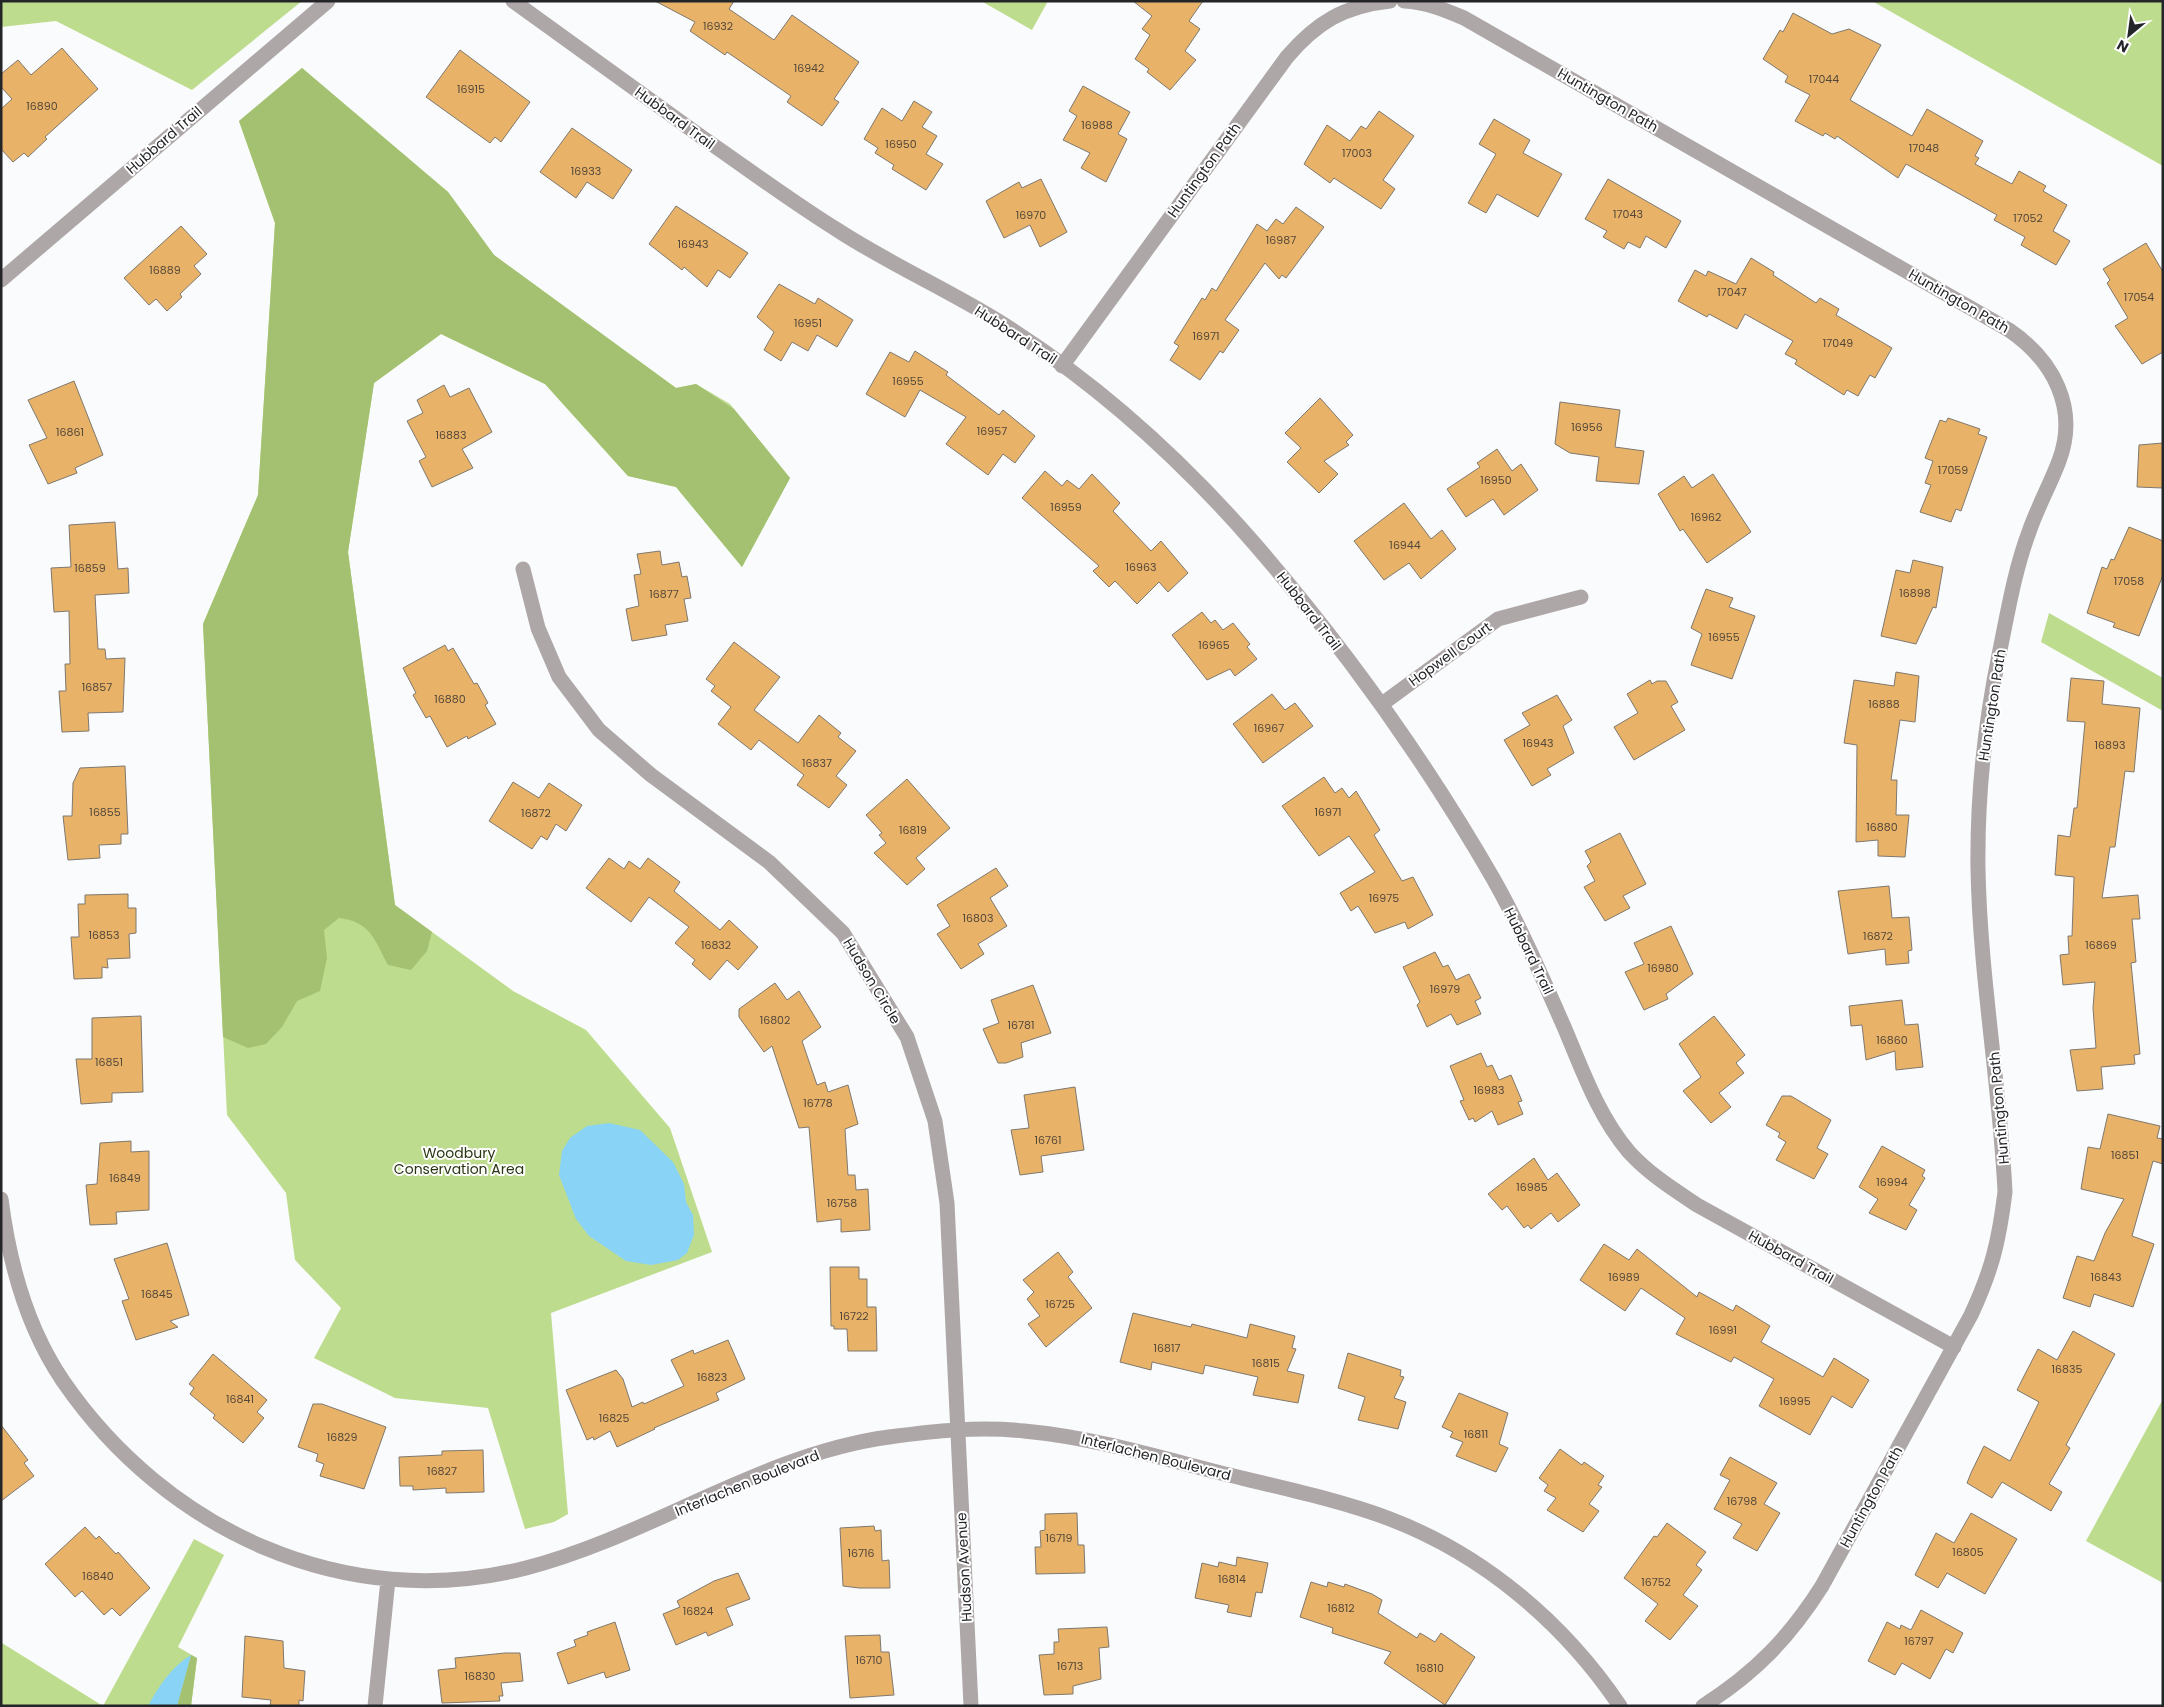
<svg xmlns="http://www.w3.org/2000/svg" width="2164" height="1707" viewBox="0 0 2164 1707" font-family="Poppins,sans-serif">
	<style>
		.green { fill: #bedc8e }
		.forest { fill: #a3c171 }
		.water { fill: #88d3f6 }
		.building { fill: #e8b369; stroke: #7f786e }
		.lines { fill: none; stroke-linecap: round; stroke-linejoin: round }
		.street { stroke: #aea7a8; stroke-width: 15 }
		.labels { text-anchor: middle; stroke-width: 4; stroke-linejoin: round; paint-order: stroke }
		.number-label { font-size: 11px; fill: #554839 }
		.street-label { font-size: 14px; fill: #242529; stroke: #fff }
		.park-label { font-size: 14px; fill: #2a3614; stroke: #fff }
	</style>
	<rect width="100%" height="100%" fill="#fafbfd"/>
	<path class="green" d="M1 1H302L192 90 56 21 1 27Z
		M981 1H1048L1032 30Z
		M1872 1H2163V166Z
		M302 68 448 192 494 255 676 388 696 384 730 404 790 478 742 567 676 487 628 476 545 384 441 334 374 383 348 552 395 905 513 991 586 1030 670 1128 712 1252 551 1313 568 1514 554 1522 525 1529 488 1408 395 1398 314 1358 341 1308 295 1260 286 1193 227 1115 203 624 258 495 275 223 239 121Z
		M2049 613 2163 678V711L2041 642Z
		M2163 1399V1583L2086 1541Z
		M194 1539 224 1555 178 1647 197 1658 191 1706H103Z
		M1 1642 2 1643 103 1706H1Z"/>
	<path class="forest" d="M302 68 448 192 494 255 676 388 696 384 734 409 790 478 742 567 676 487 628 476 545 384 441 334 374 383 348 552 395 905 432 932 427 951 411 970 388 965C374 939 371 922 339 918L324 930 327 958 320 991 297 1001 282 1027 266 1044 248 1048 223 1037 203 624 258 495 275 223 239 121Z
		M191 1655 197 1658 191 1706H177Z"/>
	<path class="water" d="M609 1123 640 1130 673 1162 684 1184 686 1202 693 1215 694 1235 687 1253 678 1260 651 1265 626 1261 589 1236 576 1219 559 1175 562 1151 570 1138 587 1126Z
		M191 1655 177 1706H148C159 1686 171 1667 191 1655Z"/>
	<path class="building" d="M655 1H734L729 9 774 40 792 15 859 62 834 99 839 102 822 126 787 102 791 96 727 52 725 55 690 31 695 22Z
		M1133 1H1203L1189 21 1200 29 1185 51 1196 60 1170 90 1147 72 1149 69 1135 59 1150 35 1142 29 1152 16Z
		M1793 13 1832 34 1849 29 1881 45 1850 100 1912 136 1927 109 1983 141 1975 156 1979 158 1975 164 2012 184 2019 171 2046 186 2043 191 2067 205 2053 231 2070 241 2056 265 2021 245 2025 237 1994 220 1997 215 1906 164 1898 178 1837 136 1835 139 1825 133 1823 136 1795 121 1810 95 1785 82 1788 76 1763 59 1780 30 1783 32Z
		M62 48 98 89 45 137 47 139 28 157 24 153 13 162 1 149V109L12 99 1 87V74L18 60 31 75Z
		M460 50 530 102 501 142 495 137 490 143 426 97Z
		M1083 86 1130 112 1118 134 1127 139 1106 182 1081 168 1090 153 1063 140 1077 116 1069 111Z
		M914 101 932 112 922 127 937 136 926 154 943 164 926 190 892 169 894 165 875 153 878 148 864 139 882 108 902 121Z
		M1379 111 1414 136 1383 180 1395 189 1381 209 1334 178 1330 183 1304 164 1327 125 1350 141 1361 126 1366 129Z
		M1494 119 1530 140 1523 153 1562 174 1538 217 1497 194 1486 213 1468 203 1496 154 1479 144Z
		M572 128 632 170 613 199 587 182 576 198 540 172Z
		M1041 179 1067 232 1040 247 1030 225 1004 238 986 201 1019 182 1022 188Z
		M1608 179 1681 221 1666 248 1646 236 1640 248 1628 242 1624 249 1603 237 1607 231 1585 219Z
		M676 206 748 253 730 278 718 270 707 287 684 267 682 270 649 244Z
		M1296 207 1324 227 1286 278 1282 275 1279 279 1265 263 1225 320 1239 330 1223 353 1220 351 1200 380 1170 360 1179 346 1174 343 1202 298 1205 300 1212 288 1216 291 1257 224 1267 231 1276 219 1283 224Z
		M181 226 207 254 194 266 201 274 180 294 182 297 167 311 156 299 149 305 124 278Z
		M2146 243 2163 272V352L2142 364 2115 326 2128 318 2107 283 2110 280 2103 269Z
		M1751 258 1774 272 1773 275 1816 303 1820 298 1839 309 1836 315 1892 348 1875 378 1870 375 1858 396 1847 390 1844 395 1795 364 1797 360 1785 354 1793 341 1745 314 1737 329 1709 314 1707 317 1678 301 1695 270 1706 276 1708 271 1736 284Z
		M779 284 815 304 818 298 853 320 837 347 817 335 808 351 792 342 781 361 764 350 774 332 757 317Z
		M915 351 948 372 946 375 999 415 1003 410 1035 436 1015 463 1003 454 988 475 946 444 966 417 920 390 905 417 866 394 890 352 909 362Z
		M74 381 103 455 75 468 77 473 48 484 29 445 47 438 28 400Z
		M444 385 450 397 469 388 492 432 462 449 473 468 432 487 419 461 426 457 407 421 423 413 417 400Z
		M1320 398 1353 435 1346 442 1349 445 1324 461 1338 474 1319 493 1287 462 1301 448 1285 433Z
		M1560 402 1620 410 1615 447 1644 451 1639 484 1596 481 1599 457 1570 453 1555 444Z
		M1948 418 1980 429 1978 434 1987 437 1961 511 1956 509 1951 522 1920 512 1931 485 1925 483 1933 461 1925 458 1940 420 1946 422Z
		M2163 443V488L2137 487 2139 445Z
		M1497 449 1512 471 1521 464 1538 490 1504 515 1493 499 1466 517 1447 489 1480 467 1477 463Z
		M1045 471 1062 486 1067 480 1079 489 1092 474 1120 503 1113 511 1151 551 1161 541 1188 573 1168 592 1159 582 1137 604 1115 581 1109 587 1093 571 1099 566 1022 498Z
		M1713 474 1751 532 1707 563 1683 529 1680 531 1658 494 1684 476 1692 488Z
		M1404 503 1431 539 1442 530 1456 549 1421 579 1409 563 1384 580 1354 541Z
		M115 522 118 569 128 568 129 593 95 595 98 649H105L106 659 125 658 123 712 88 713 89 731 62 732 59 691H66L65 664H70L69 611 54 612 51 568 71 567 69 525Z
		M2129 527 2163 541V575L2139 636 2113 627 2115 623 2087 613 2102 567 2107 569 2111 559 2114 560Z
		M660 551 662 565 679 562 682 577 687 576 691 598 684 599 688 621 665 625 667 635 632 641 626 609 639 606 634 575 641 574 637 554Z
		M1913 560 1943 567 1936 608 1933 607 1916 644 1881 636 1896 570 1910 573Z
		M1706 589 1733 598 1729 607 1755 616 1732 679 1691 665 1702 634 1691 628Z
		M1202 612 1211 623 1215 620 1223 630 1233 623 1250 644 1247 647 1257 659 1235 676 1230 669 1207 680 1172 635Z
		M734 642 780 677 754 710 798 743 819 715 841 733 838 737 856 751 836 776 847 785 829 808 797 785 804 775 759 740 751 750 718 724 731 707 711 691 715 686 706 679Z
		M445 645 448 651 453 648 474 684 477 683 488 703 485 705 496 724 468 739 467 736 447 747 430 716 426 718 413 695 416 693 403 668Z
		M1896 672 1919 676 1915 722 1900 720 1891 780H1897L1896 815H1909L1905 857 1878 856V840L1856 842 1857 745 1844 743 1854 680 1894 686Z
		M2071 678 2104 681 2102 704 2140 708 2134 772 2125 771 2115 847H2110L2102 898 2138 895 2140 919H2132L2136 962 2131 963 2140 1054 2134 1055 2135 1064 2101 1067 2103 1089 2077 1091 2070 1050 2096 1048 2093 1008 2095 982 2063 985 2060 955 2069 954 2068 936H2072L2074 877 2055 875 2058 835 2070 837 2074 808H2077L2085 722 2067 721Z
		M1650 680 1652 684 1657 681H1666L1678 702 1671 706 1685 730 1634 760 1614 727 1638 713 1627 694Z
		M1272 694 1285 710 1295 703 1313 726 1263 763 1233 724Z
		M1557 695 1572 720 1563 726 1574 753 1547 769 1551 775 1532 786 1504 740 1530 725 1522 713Z
		M125 766 128 834H121V844L99 845 100 858 68 860 63 816H72L73 783 80 768Z
		M1324 777 1335 793 1342 788 1349 798 1356 791 1380 830 1374 835 1402 881 1413 877 1433 915 1408 929 1405 922 1375 933 1358 906 1351 911 1340 893 1375 872 1349 836 1319 856 1282 806Z
		M907 779 950 828 916 858 925 869 907 885 874 853 886 843 879 835 882 833 866 815Z
		M513 782 539 798 549 783 582 805 566 831 556 824 547 840 541 836 532 849 489 821Z
		M1620 833 1646 884 1623 896 1630 908 1605 921 1584 887 1595 881 1587 866 1591 862 1585 851Z
		M609 858 624 869 629 861 640 869 648 858 680 882 674 891 720 930 729 920 758 947 738 970 727 960 710 980 692 964 695 960 675 943 689 927 649 897 631 922 586 888Z
		M996 868 1008 886 990 898 1007 926 978 944 984 954 961 969 937 934 950 926 937 905Z
		M1889 886 1892 918 1909 917 1912 950 1908 951 1909 963 1886 965 1885 949 1848 954 1838 891Z
		M128 894V908H136V933L129 934 130 958 107 959 108 968 102 967V978L74 979 71 937H79L78 904H85V895Z
		M1671 926 1693 974 1666 994 1668 999 1644 1010 1625 972 1644 964 1634 943Z
		M1435 952 1443 967 1448 965 1456 980 1469 974 1481 998 1475 1001 1481 1014 1457 1025 1451 1014 1427 1027 1417 1005 1420 1002 1403 967Z
		M775 983 787 1000 799 991 821 1027 802 1041 817 1085 825 1082 828 1092 848 1085 858 1124 845 1129 848 1175H855L856 1190 868 1189 870 1230 841 1232V1219L817 1222 809 1127 799 1128 772 1046 764 1052 739 1017V1009Z
		M1033 985 1051 1033 1021 1043 1023 1057 1006 1063H998L983 1029 999 1023 991 1000Z
		M1902 1000 1905 1025 1918 1024 1923 1067 1896 1070 1895 1051 1866 1060 1862 1025 1851 1026 1849 1006Z
		M141 1016 143 1092 112 1093V1102L81 1104 76 1059H92V1018Z
		M1714 1016 1745 1055 1736 1063 1744 1073 1719 1093 1731 1107 1711 1123 1683 1091 1701 1077 1679 1044Z
		M1481 1053 1487 1067 1492 1065 1499 1080 1511 1075 1522 1101 1518 1102 1523 1114 1498 1125 1492 1111 1475 1122 1473 1118 1469 1120 1460 1101 1464 1100 1450 1066Z
		M1075 1087 1084 1150 1041 1156 1043 1172 1020 1175 1011 1130 1029 1128 1024 1095Z
		M1782 1096H1791L1831 1120 1817 1148 1828 1154 1814 1179 1776 1160 1786 1142 1778 1137 1780 1133 1766 1125Z
		M2108 1114 2160 1126 2157 1138 2163 1139V1164L2153 1161 2132 1236 2154 1244 2133 1307 2094 1294 2090 1307 2063 1298 2077 1256 2094 1261 2105 1233 2124 1199 2081 1189 2088 1147 2100 1149Z
		M131 1141V1152L149 1151V1210L116 1212 117 1224 90 1225 86 1185 97 1184 100 1143Z
		M1882 1146 1925 1170 1922 1176 1925 1178 1909 1205 1917 1210 1906 1230 1869 1213 1878 1199 1859 1187Z
		M1534 1158 1548 1180 1557 1173 1580 1205 1558 1222 1551 1213 1531 1229 1528 1225 1524 1228 1507 1206 1502 1210 1488 1194Z
		M167 1243 189 1315 170 1321 178 1327 136 1340 122 1301 129 1299 114 1259Z
		M1604 1244 1629 1260 1637 1249 1697 1297 1699 1292 1733 1311 1736 1305 1770 1326 1761 1342 1823 1377 1834 1358 1869 1380 1852 1408 1832 1396 1810 1435 1759 1406 1774 1379 1734 1357 1731 1362 1676 1334 1685 1318 1641 1288 1625 1311 1580 1280Z
		M1058 1252 1073 1272 1068 1277 1092 1308 1046 1347 1028 1324 1040 1316 1027 1299 1034 1292 1023 1280Z
		M830 1267H859V1279H867V1307H876L877 1351H848L847 1329H834V1326H831Z
		M1133 1313 1191 1327 1192 1324 1247 1338 1250 1324 1295 1336 1292 1348 1296 1349 1287 1371 1304 1375 1298 1403 1253 1395 1258 1377 1205 1365 1203 1374 1152 1362 1151 1370 1120 1362Z
		M2073 1331 2115 1354 2066 1445 2070 1448 2049 1484 2062 1492 2051 1511 2002 1482 1992 1498 1967 1483 1971 1473 1984 1446 2010 1461 2039 1402 2017 1390 2023 1378 2038 1349 2057 1360Z
		M728 1340 745 1379 716 1393 719 1400 654 1428 655 1429 617 1447 610 1431 594 1440 593 1437 587 1440 566 1390 616 1370 623 1379 632 1407 643 1402 644 1404 684 1386 671 1360 693 1350 694 1354Z
		M1348 1353 1401 1370 1400 1376 1404 1377 1394 1398 1406 1402 1398 1429 1358 1420 1365 1397 1338 1388Z
		M213 1354 267 1400 257 1412 264 1418 243 1443 213 1418 215 1415 190 1394 194 1388 189 1384Z
		M1459 1393 1508 1413 1499 1444 1508 1448 1496 1472 1456 1456 1463 1442 1450 1437 1453 1432 1442 1427Z
		M313 1404H322L386 1427 364 1489 320 1476 324 1464 316 1461 318 1454 298 1447Z
		M1 1425 28 1460 24 1463 34 1476 1 1501Z
		M1560 1449 1582 1465 1584 1462 1604 1476 1598 1485 1602 1487 1589 1504 1599 1511 1583 1532 1547 1510 1556 1498 1544 1491 1548 1485 1539 1478Z
		M483 1450 484 1492 446 1493V1488L413 1490V1486H400L399 1457 442 1455V1451Z
		M1730 1457 1777 1483 1764 1504 1780 1513 1757 1551 1733 1538 1742 1524 1714 1509 1730 1480 1720 1475Z
		M1077 1513 1078 1545H1084L1085 1573 1036 1574 1035 1547H1041L1040 1531 1045 1530V1514Z
		M1971 1513 2017 1539 1985 1594 1947 1573 1938 1588 1915 1575 1936 1533 1954 1543Z
		M1667 1523 1706 1552 1696 1565 1702 1570 1683 1595 1698 1606 1670 1640 1645 1621 1658 1604 1624 1578 1654 1536 1657 1537Z
		M874 1526 875 1531 881 1530 882 1561 889 1560 890 1588H859L843 1586 840 1528Z
		M85 1527 96 1539 99 1536 116 1554 118 1552 150 1588 120 1616 112 1608 104 1615 82 1591 75 1597 45 1564Z
		M1237 1557 1268 1563 1262 1593 1256 1592 1251 1617 1227 1612 1229 1605 1195 1598 1202 1563 1218 1567 1219 1562 1236 1566Z
		M738 1573 750 1599 726 1608 733 1625 708 1636 706 1632 676 1645 663 1614 680 1607 677 1601 714 1581Z
		M1311 1582 1327 1587 1328 1582 1344 1587 1345 1584 1372 1594 1382 1600 1378 1613 1417 1638 1420 1633 1435 1642 1441 1633 1475 1657 1445 1705 1384 1663 1391 1652 1332 1633 1333 1628 1300 1617Z
		M1921 1610 1963 1633 1953 1653 1946 1649 1930 1679 1902 1663 1895 1675 1868 1661 1887 1622 1900 1629 1901 1625 1911 1630Z
		M615 1622 630 1670 606 1678 604 1672 568 1684 557 1653 576 1646 574 1640 588 1635 587 1632Z
		M1107 1627 1109 1647 1099 1648 1101 1679 1073 1686V1694L1044 1695 1039 1655 1054 1654V1642H1059L1058 1629Z
		M880 1635 881 1652H889L894 1695 850 1698 845 1636Z
		M245 1636 283 1641 284 1668 305 1671 303 1701 299 1700V1706H270L271 1700 242 1697Z
		M505 1653H520L523 1681 501 1683 503 1696H499L500 1701 442 1703 438 1670 456 1668 455 1658Z"/>
	<g class="lines">
		<path class="street" d="M513 1C576 47 640 92 703 138 748 169 792 202 839 231 890 264 946 289 998 321 1093 380 1179 457 1253 542 1344 647 1425 760 1494 880 1521 928 1543 979 1565 1029 1583 1072 1599 1117 1629 1152 1649 1174 1673 1189 1697 1205L1954 1347
			M1404 1C1426 2 1445 10 1464 18L2009 330C2053 360 2079 408 2059 461 2050 485 2037 508 2029 532 2015 569 2008 611 2000 650 1985 722 1977 796 1978 869 1980 977 2000 1085 2005 1192 1999 1241 1992 1270 1971 1315L1822 1586C1789 1638 1755 1673 1703 1706
			M1 280 328 1
			M1062 366 1287 57C1317 22 1344 6 1390 1
			M523 569 538 628 559 677 599 730 651 775 769 862 843 933 907 1037 935 1121 947 1203 971 1706
			M1382 704 1498 619 1581 597
			M1 1199C9 1262 27 1328 63 1381 166 1531 346 1614 526 1568 650 1536 762 1454 889 1437 934 1431 979 1426 1024 1431 1089 1437 1151 1455 1213 1471 1272 1486 1334 1498 1390 1519 1484 1555 1564 1623 1620 1706
			M375 1706 388 1580"/>
	</g>
	<g class="labels">
		<g class="number-label">
			<text x="718" y="30">16932</text>
			<text x="809" y="72">16942</text>
			<text x="1824" y="83">17044</text>
			<text x="471" y="93">16915</text>
			<text x="42" y="110">16890</text>
			<text x="1097" y="129">16988</text>
			<text x="901" y="148">16950</text>
			<text x="1924" y="152">17048</text>
			<text x="1357" y="157">17003</text>
			<text x="586" y="175">16933</text>
			<text x="1628" y="218">17043</text>
			<text x="1031" y="219">16970</text>
			<text x="2028" y="222">17052</text>
			<text x="1281" y="244">16987</text>
			<text x="693" y="248">16943</text>
			<text x="165" y="274">16889</text>
			<text x="1732" y="296">17047</text>
			<text x="2139" y="301">17054</text>
			<text x="808" y="327">16951</text>
			<text x="1206" y="340">16971</text>
			<text x="1838" y="347">17049</text>
			<text x="908" y="385">16955</text>
			<text x="1587" y="431">16956</text>
			<text x="992" y="435">16957</text>
			<text x="70" y="436">16861</text>
			<text x="451" y="439">16883</text>
			<text x="1953" y="474">17059</text>
			<text x="1496" y="484">16950</text>
			<text x="1066" y="511">16959</text>
			<text x="1706" y="521">16962</text>
			<text x="1405" y="549">16944</text>
			<text x="1141" y="571">16963</text>
			<text x="90" y="572">16859</text>
			<text x="2129" y="585">17058</text>
			<text x="1915" y="597">16898</text>
			<text x="664" y="598">16877</text>
			<text x="1724" y="641">16955</text>
			<text x="1214" y="649">16965</text>
			<text x="97" y="691">16857</text>
			<text x="450" y="703">16880</text>
			<text x="1884" y="708">16888</text>
			<text x="1269" y="732">16967</text>
			<text x="1538" y="747">16943</text>
			<text x="2110" y="749">16893</text>
			<text x="817" y="767">16837</text>
			<text x="105" y="816">16855</text>
			<text x="1328" y="816">16971</text>
			<text x="536" y="817">16872</text>
			<text x="1882" y="831">16880</text>
			<text x="913" y="834">16819</text>
			<text x="1384" y="902">16975</text>
			<text x="978" y="922">16803</text>
			<text x="104" y="939">16853</text>
			<text x="1878" y="940">16872</text>
			<text x="716" y="949">16832</text>
			<text x="2101" y="949">16869</text>
			<text x="1663" y="972">16980</text>
			<text x="1445" y="993">16979</text>
			<text x="775" y="1024">16802</text>
			<text x="1021" y="1029">16781</text>
			<text x="1892" y="1044">16860</text>
			<text x="109" y="1066">16851</text>
			<text x="1489" y="1094">16983</text>
			<text x="818" y="1107">16778</text>
			<text x="1048" y="1144">16761</text>
			<text x="2125" y="1159">16851</text>
			<text x="125" y="1182">16849</text>
			<text x="1892" y="1186">16994</text>
			<text x="1532" y="1191">16985</text>
			<text x="842" y="1207">16758</text>
			<text x="1624" y="1281">16989</text>
			<text x="2106" y="1281">16843</text>
			<text x="157" y="1298">16845</text>
			<text x="1060" y="1308">16725</text>
			<text x="854" y="1320">16722</text>
			<text x="1723" y="1334">16991</text>
			<text x="1167" y="1352">16817</text>
			<text x="1266" y="1367">16815</text>
			<text x="2067" y="1373">16835</text>
			<text x="712" y="1381">16823</text>
			<text x="240" y="1403">16841</text>
			<text x="1795" y="1405">16995</text>
			<text x="614" y="1422">16825</text>
			<text x="1476" y="1438">16811</text>
			<text x="342" y="1441">16829</text>
			<text x="442" y="1475">16827</text>
			<text x="1742" y="1505">16798</text>
			<text x="1059" y="1542">16719</text>
			<text x="1968" y="1556">16805</text>
			<text x="861" y="1557">16716</text>
			<text x="98" y="1580">16840</text>
			<text x="1232" y="1583">16814</text>
			<text x="1656" y="1586">16752</text>
			<text x="1341" y="1612">16812</text>
			<text x="698" y="1615">16824</text>
			<text x="1919" y="1645">16797</text>
			<text x="869" y="1664">16710</text>
			<text x="1070" y="1670">16713</text>
			<text x="1430" y="1672">16810</text>
			<text x="480" y="1680">16830</text>
		</g>
		<g class="street-label">
			<text transform="translate(1608 100) rotate(30)" y="5">Huntington Path</text>
			<text transform="translate(675 118) rotate(36)" y="5">Hubbard Trail</text>
			<text transform="translate(164 140) rotate(-41)" y="5">Hubbard Trail</text>
			<text transform="translate(1204 170) rotate(-54)" y="5">Huntington Path</text>
			<text transform="translate(1959 301) rotate(30)" y="5">Huntington Path</text>
			<text transform="translate(1016 335) rotate(33)" y="5">Hubbard Trail</text>
			<text transform="translate(1309 611) rotate(52)" y="5">Hubbard Trail</text>
			<text transform="translate(1450 654) rotate(-36)" y="5">Hopwell Court</text>
			<text transform="translate(1992 705) rotate(-81)" y="5">Huntington Path</text>
			<text transform="translate(1529 951) rotate(64)" y="5">Hubbard Trail</text>
			<text transform="translate(872 981) rotate(59)" y="5">Hudson Circle</text>
			<text transform="translate(1999 1108) rotate(-95)" y="5">Huntington Path</text>
			<text transform="translate(1791 1257) rotate(29)" y="5">Hubbard Trail</text>
			<text transform="translate(1156 1457) rotate(14)" y="5">Interlachen Boulevard</text>
			<text transform="translate(747 1483) rotate(-22)" y="5">Interlachen Boulevard</text>
			<text transform="translate(1871 1497) rotate(-61)" y="5">Huntington Path</text>
			<text transform="translate(964 1567) rotate(-93)" y="5">Hudson Avenue</text>
		</g>
		<g class="park-label">
			<text x="459" y="1158">Woodbury<tspan x="459" dy="16">Conservation Area</tspan></text>
		</g>
	</g>
	<rect width="2164" height="1707" fill="none" stroke="#242529" stroke-width="5"/>
	<g transform="translate(2129 35) rotate(209)" stroke="#ffffff" stroke-width="4" paint-order="stroke">
	<path d="M0-4L9 19L0 12L-9 19Z" fill="#242529"/>
	<text y="-8" font-size="14" font-weight="bold" text-anchor="middle" fill="#242529">N</text>
	</g>
</svg>
